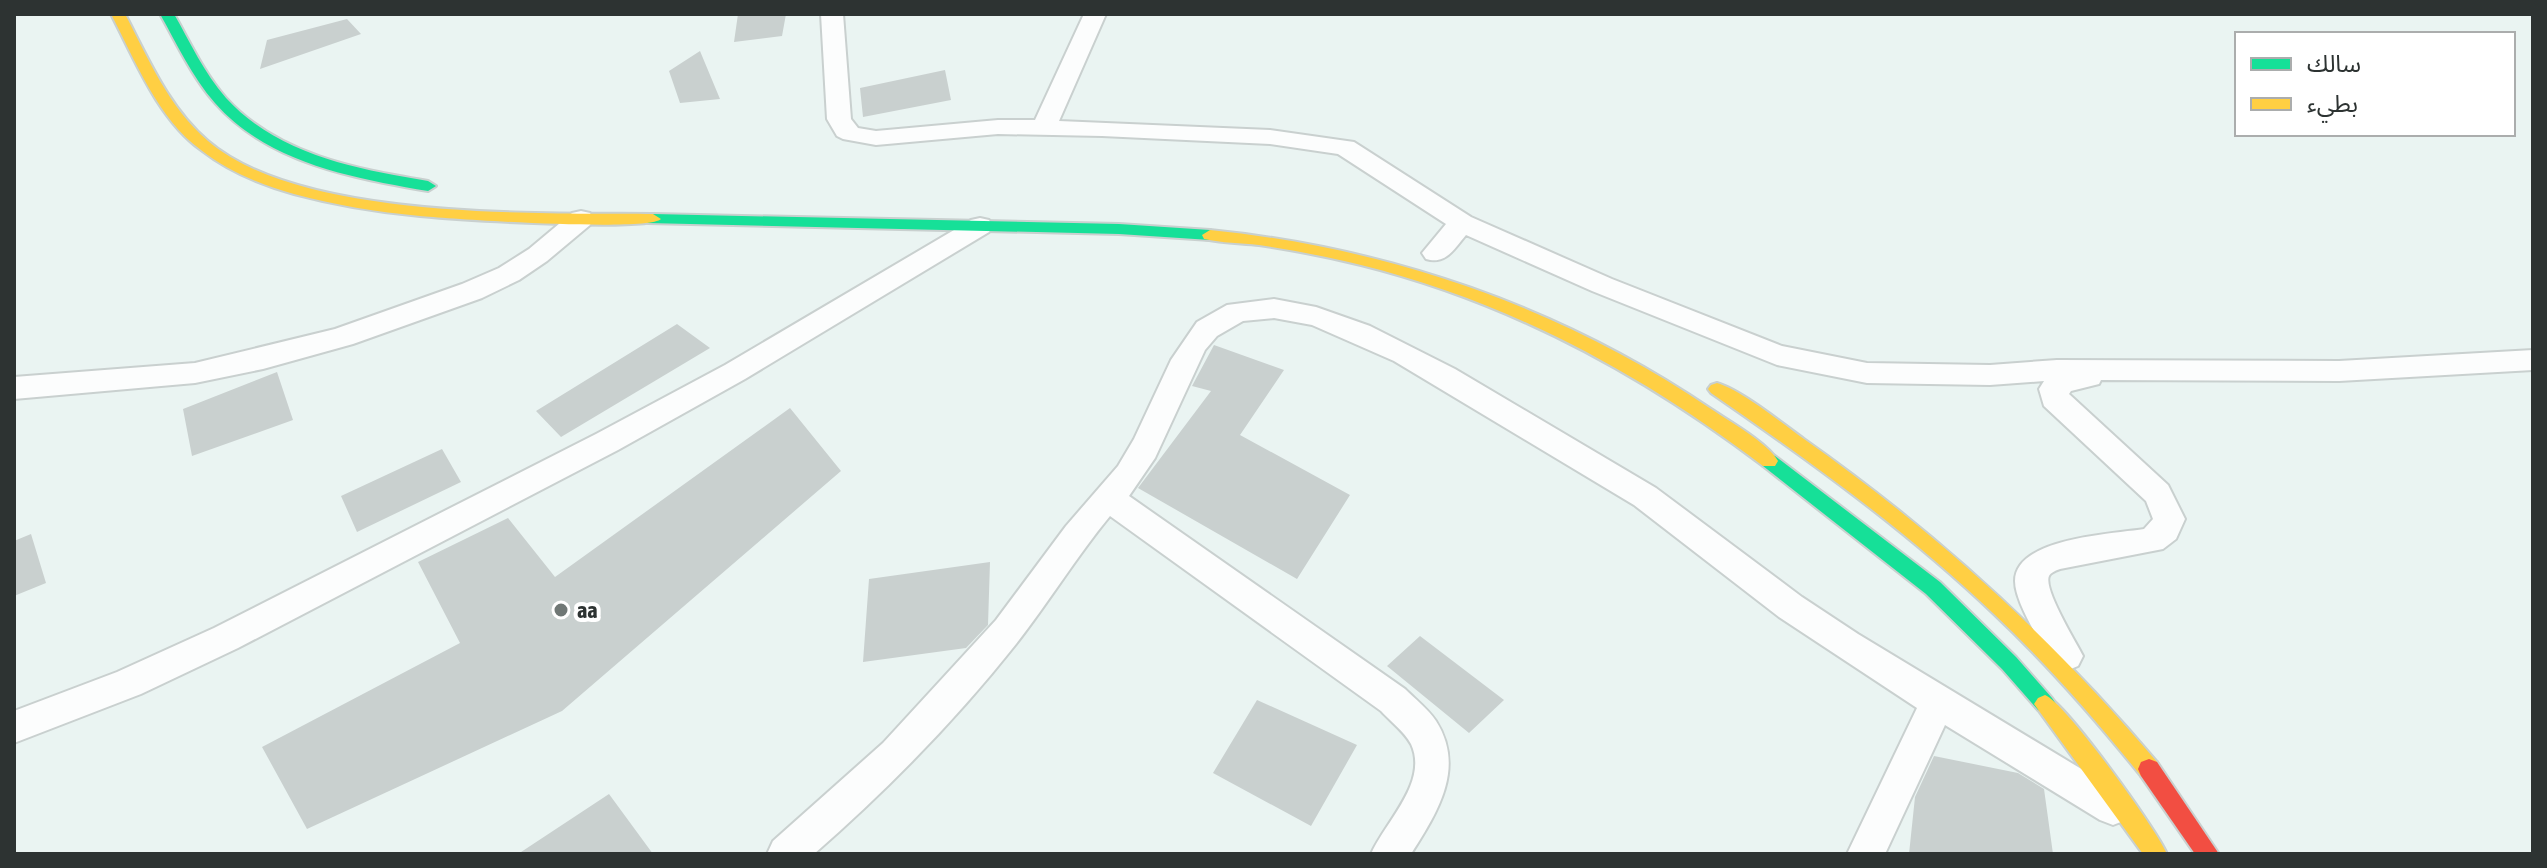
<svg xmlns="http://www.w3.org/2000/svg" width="2547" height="868" viewBox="0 0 2547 868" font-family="'Asap Condensed','Noto Sans Arabic',sans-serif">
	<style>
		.building { fill: #c9d0cf }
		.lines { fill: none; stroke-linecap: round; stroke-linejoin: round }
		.street-casing { stroke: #c9d0cf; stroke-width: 4 }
		.fast-casing { stroke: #c9d0cf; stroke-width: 4 }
		.slow-casing { stroke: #c9d0cf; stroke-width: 4 }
		.jam-casing { stroke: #c9d0cf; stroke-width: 4 }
		.street { fill: #fcfdfd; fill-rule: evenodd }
		.fast { fill: #16e098; fill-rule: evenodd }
		.slow { fill: #ffcf43; fill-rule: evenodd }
		.jam { fill: #f24e42; fill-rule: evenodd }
		.poi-dot { fill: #6f7775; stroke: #fff; stroke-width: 3 }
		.labels { text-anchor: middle; stroke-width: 8; stroke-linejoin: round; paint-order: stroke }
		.poi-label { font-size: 22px; font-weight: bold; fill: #2d3332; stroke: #fff; text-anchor: start }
	</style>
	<rect width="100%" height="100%" fill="#eaf4f2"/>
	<path class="building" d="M738 14H786L782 36 734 42Z
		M347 19 361 34 260 69 267 40Z
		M700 51 720 99 680 103 669 71Z
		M945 70 951 100 863 117 860 88Z
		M677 324 710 348 561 437 536 411Z
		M1214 345 1284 370 1240 435 1350 495 1297 579 1138 488 1211 391 1192 386Z
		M277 372 293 420 192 456 183 409Z
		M790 408 841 471 562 711 307 829 262 747 460 643 418 562 508 518 555 577Z
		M442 449 461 482 357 532 341 496Z
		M31 534 46 583 14 596V541Z
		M990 562 988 625 966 648 863 662 869 579Z
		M1420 636 1504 700 1469 733 1387 666Z
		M1257 700 1357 745 1311 826 1213 773Z
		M1934 756 2018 773 2044 789 2053 854H1909L1915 797Z
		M609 794 653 854H518Z"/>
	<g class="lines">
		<g class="street-casing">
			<path id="street" d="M821 14H843L851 119 858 128 876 131 998 120H1035L1084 14H1106L1059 121 1270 130 1354 142 1471 217 1612 279 1782 346 1867 363 1990 365 2057 360 2339 361 2533 350V370L2339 381 2101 380 2099 384 2071 391 2069 394 2168 485 2185 519 2176 539 2163 549 2060 569C2057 570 2050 573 2049 576 2043 589 2076 642 2083 656L2078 666 2066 671 2054 666C2043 645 2015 604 2015 581 2015 538 2112 534 2144 529L2153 519 2146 501 2044 406 2039 389 2044 381 1990 385 1867 383 1777 365 1592 291 1466 235C1454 249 1446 265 1426 259L1422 253 1446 224 1338 154 1270 144 1102 136 998 134 876 145 843 139 837 136 827 119Z
				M581 211 590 213 594 219 590 225 547 261 519 280 482 298 353 344 263 369 195 383 14 399V377L195 363 335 329 462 284 499 268 529 249 572 213Z
				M980 218 989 220 993 226 989 232 745 379 618 450 238 648 141 694 14 743V711L117 672 214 628 596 434 725 365 971 220Z
				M1274 299 1316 307 1370 326 1455 369 1656 488 1802 597 1858 634 2126 796 2132 808 2126 820 2113 825 2100 820 1945 725 1885 854H1847L1917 708 1779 617 1634 505 1394 361 1312 325 1274 318 1243 321 1217 336 1205 350 1155 458 1129 496 1405 689C1415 699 1428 709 1436 721 1466 768 1437 813 1411 854H1371C1385 822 1429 782 1411 744 1404 731 1390 721 1381 711L1110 516C1076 557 1049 602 1016 644 956 720 887 790 814 854H767L773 841 883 743 996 620 1066 526 1118 466 1134 439 1171 360 1197 322 1227 305Z"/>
		</g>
		<g class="fast-casing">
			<path id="fast" d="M160 14H174C190 42 204 73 226 98 278 155 356 169 428 181L436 186 428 191C353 178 268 163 215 103 192 77 177 44 160 14Z
				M653 214 1119 224 1210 230 1218 235 1210 240 1119 234 648 223 645 219Z
				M1769 454 1775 456 1940 582 2016 657 2052 698 2056 704 2052 710 2045 713 2038 710 2002 669 1926 594 1763 466 1760 461 1763 456Z"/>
		</g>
		<g class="slow-casing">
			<path id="slow" d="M111 14H125C148 58 169 108 208 141 300 220 534 213 653 214L661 219C648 232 451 219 420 216 377 212 335 205 294 194 261 185 228 171 201 150 158 119 135 60 111 14Z
				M1210 230C1389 248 1561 307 1711 409 1729 421 1768 443 1778 461L1775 466H1763C1642 374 1510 302 1361 265 1328 257 1293 250 1259 245 1241 243 1222 243 1204 239L1202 235Z
				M1717 383C1741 390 1782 423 1804 439 1936 532 2052 638 2157 762L2160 769 2157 776 2149 779 2141 776C2095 719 2047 664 1994 614 1907 531 1810 461 1711 393L1708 389 1711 385Z
				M2045 695C2065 702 2157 830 2167 854H2143L2034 704 2038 698Z"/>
		</g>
		<g class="jam-casing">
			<path id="jam" d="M2149 759 2157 762 2219 854H2195L2141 776 2138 769 2141 762Z"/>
		</g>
		<use href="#street" class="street"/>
		<use href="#fast" class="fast"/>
		<use href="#slow" class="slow"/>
		<use href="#jam" class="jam"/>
	</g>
	<circle class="poi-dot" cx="561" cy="610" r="8"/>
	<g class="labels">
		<g class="poi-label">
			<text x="577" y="618">aa</text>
		</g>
	</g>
	<rect width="2547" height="868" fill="none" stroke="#2d3332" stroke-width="32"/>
	<rect x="2235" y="32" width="280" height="104" fill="#ffffff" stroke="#abadad" stroke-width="2"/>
	<rect x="2251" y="58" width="40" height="12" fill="#16e098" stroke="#abadad" stroke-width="2"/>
	<text x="2307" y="72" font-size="24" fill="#2d3332">سالك</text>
	<rect x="2251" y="98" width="40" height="12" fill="#ffcf43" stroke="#abadad" stroke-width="2"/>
	<text x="2307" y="112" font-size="24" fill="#2d3332">بطيء</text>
</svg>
